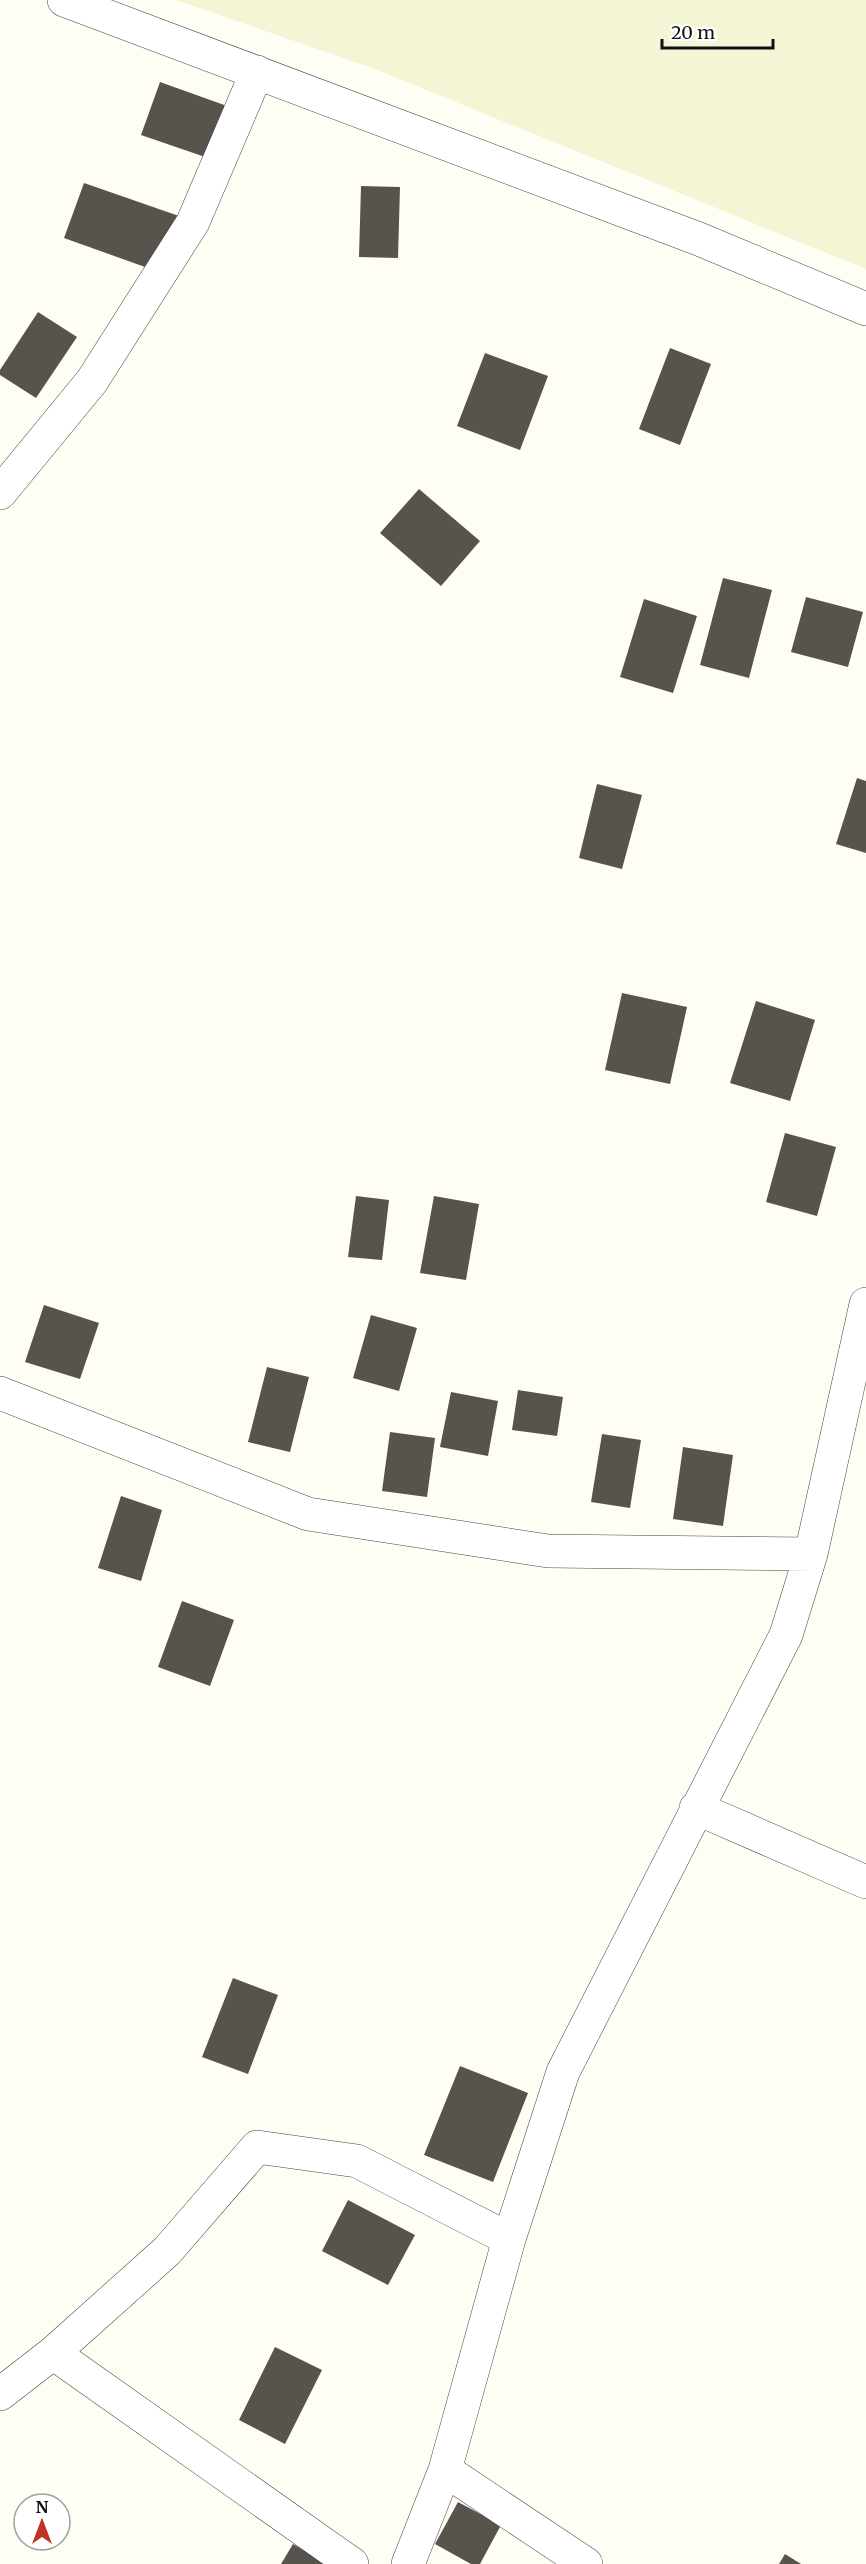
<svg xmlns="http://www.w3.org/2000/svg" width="866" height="2564" viewBox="0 0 866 2564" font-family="Merriweather,serif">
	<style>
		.farmland { fill: #f4f5d4 }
		.building { fill: #59534d }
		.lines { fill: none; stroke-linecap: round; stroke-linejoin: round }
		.minor-casing { stroke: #444; stroke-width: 34 }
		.minor { stroke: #fff; stroke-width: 33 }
	</style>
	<rect width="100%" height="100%" fill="#fffef4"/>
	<path class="farmland" d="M176 0H866V269L372 68Z"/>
	<path class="building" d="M160 82 227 106 208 158 141 135Z
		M84 183 179 216 159 272 64 238Z
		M361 186 400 187 398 258 359 257Z
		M38 312 77 337 36 398 0 375V370Z
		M670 348 711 364 680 445 639 429Z
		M485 353 548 376 520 450 457 426Z
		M419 489 480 541 441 586 380 533Z
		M723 578 772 590 749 678 700 665Z
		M806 597 863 612 848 667 791 652Z
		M644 599 697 616 673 693 620 677Z
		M857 778 866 781V853L836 844Z
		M597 784 642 795 622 869 579 858Z
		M622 993 687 1007 670 1084 605 1070Z
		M756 1001 815 1020 790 1101 730 1083Z
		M785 1133 836 1147 817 1216 766 1202Z
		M356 1196 389 1200 382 1260 348 1257Z
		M434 1196 479 1204 466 1280 420 1273Z
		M44 1305 99 1323 80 1379 25 1362Z
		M371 1315 417 1328 399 1391 353 1378Z
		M267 1367 309 1377 290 1452 248 1442Z
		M518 1390 563 1397 557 1436 512 1430Z
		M451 1392 498 1401 488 1456 440 1447Z
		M390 1432 435 1438 427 1497 382 1491Z
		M602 1434 641 1440 630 1508 591 1502Z
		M683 1447 733 1455 723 1526 673 1519Z
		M121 1496 162 1510 141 1581 98 1568Z
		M182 1601 234 1620 210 1686 158 1667Z
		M233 1978 278 1995 248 2074 202 2057Z
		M460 2066 528 2093 493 2182 424 2155Z
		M348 2200 415 2235 388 2285 322 2251Z
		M275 2347 322 2370 285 2444 239 2420Z
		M458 2502 501 2525 480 2564H471L435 2544Z
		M293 2544 327 2564H281Z
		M785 2554 801 2564H779Z"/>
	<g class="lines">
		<g class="minor-casing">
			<path id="minor" d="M64 0 699 239 866 309
				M0 493 92 381 193 222 257 72
				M0 1393 308 1514 548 1551 811 1554
				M696 1808 866 1882
				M53 2353 352 2564
				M0 2394 53 2353 167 2251 257 2147 357 2161 509 2239
				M445 2470 586 2564
				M408 2564 445 2470 509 2239 563 2072 786 1635 811 1554 866 1304"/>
		</g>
		<use href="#minor" class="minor"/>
	</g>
	<g transform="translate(42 2522)"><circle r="28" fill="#ffffff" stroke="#a0a0a0" stroke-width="1.5"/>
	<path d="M0-4.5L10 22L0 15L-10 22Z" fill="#c13228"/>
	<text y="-9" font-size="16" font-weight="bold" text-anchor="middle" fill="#111111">N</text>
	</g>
	<path d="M662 39v9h111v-9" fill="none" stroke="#111111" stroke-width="3"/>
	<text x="671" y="39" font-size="18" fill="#111111" stroke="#ffffff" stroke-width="4.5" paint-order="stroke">20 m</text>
</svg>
